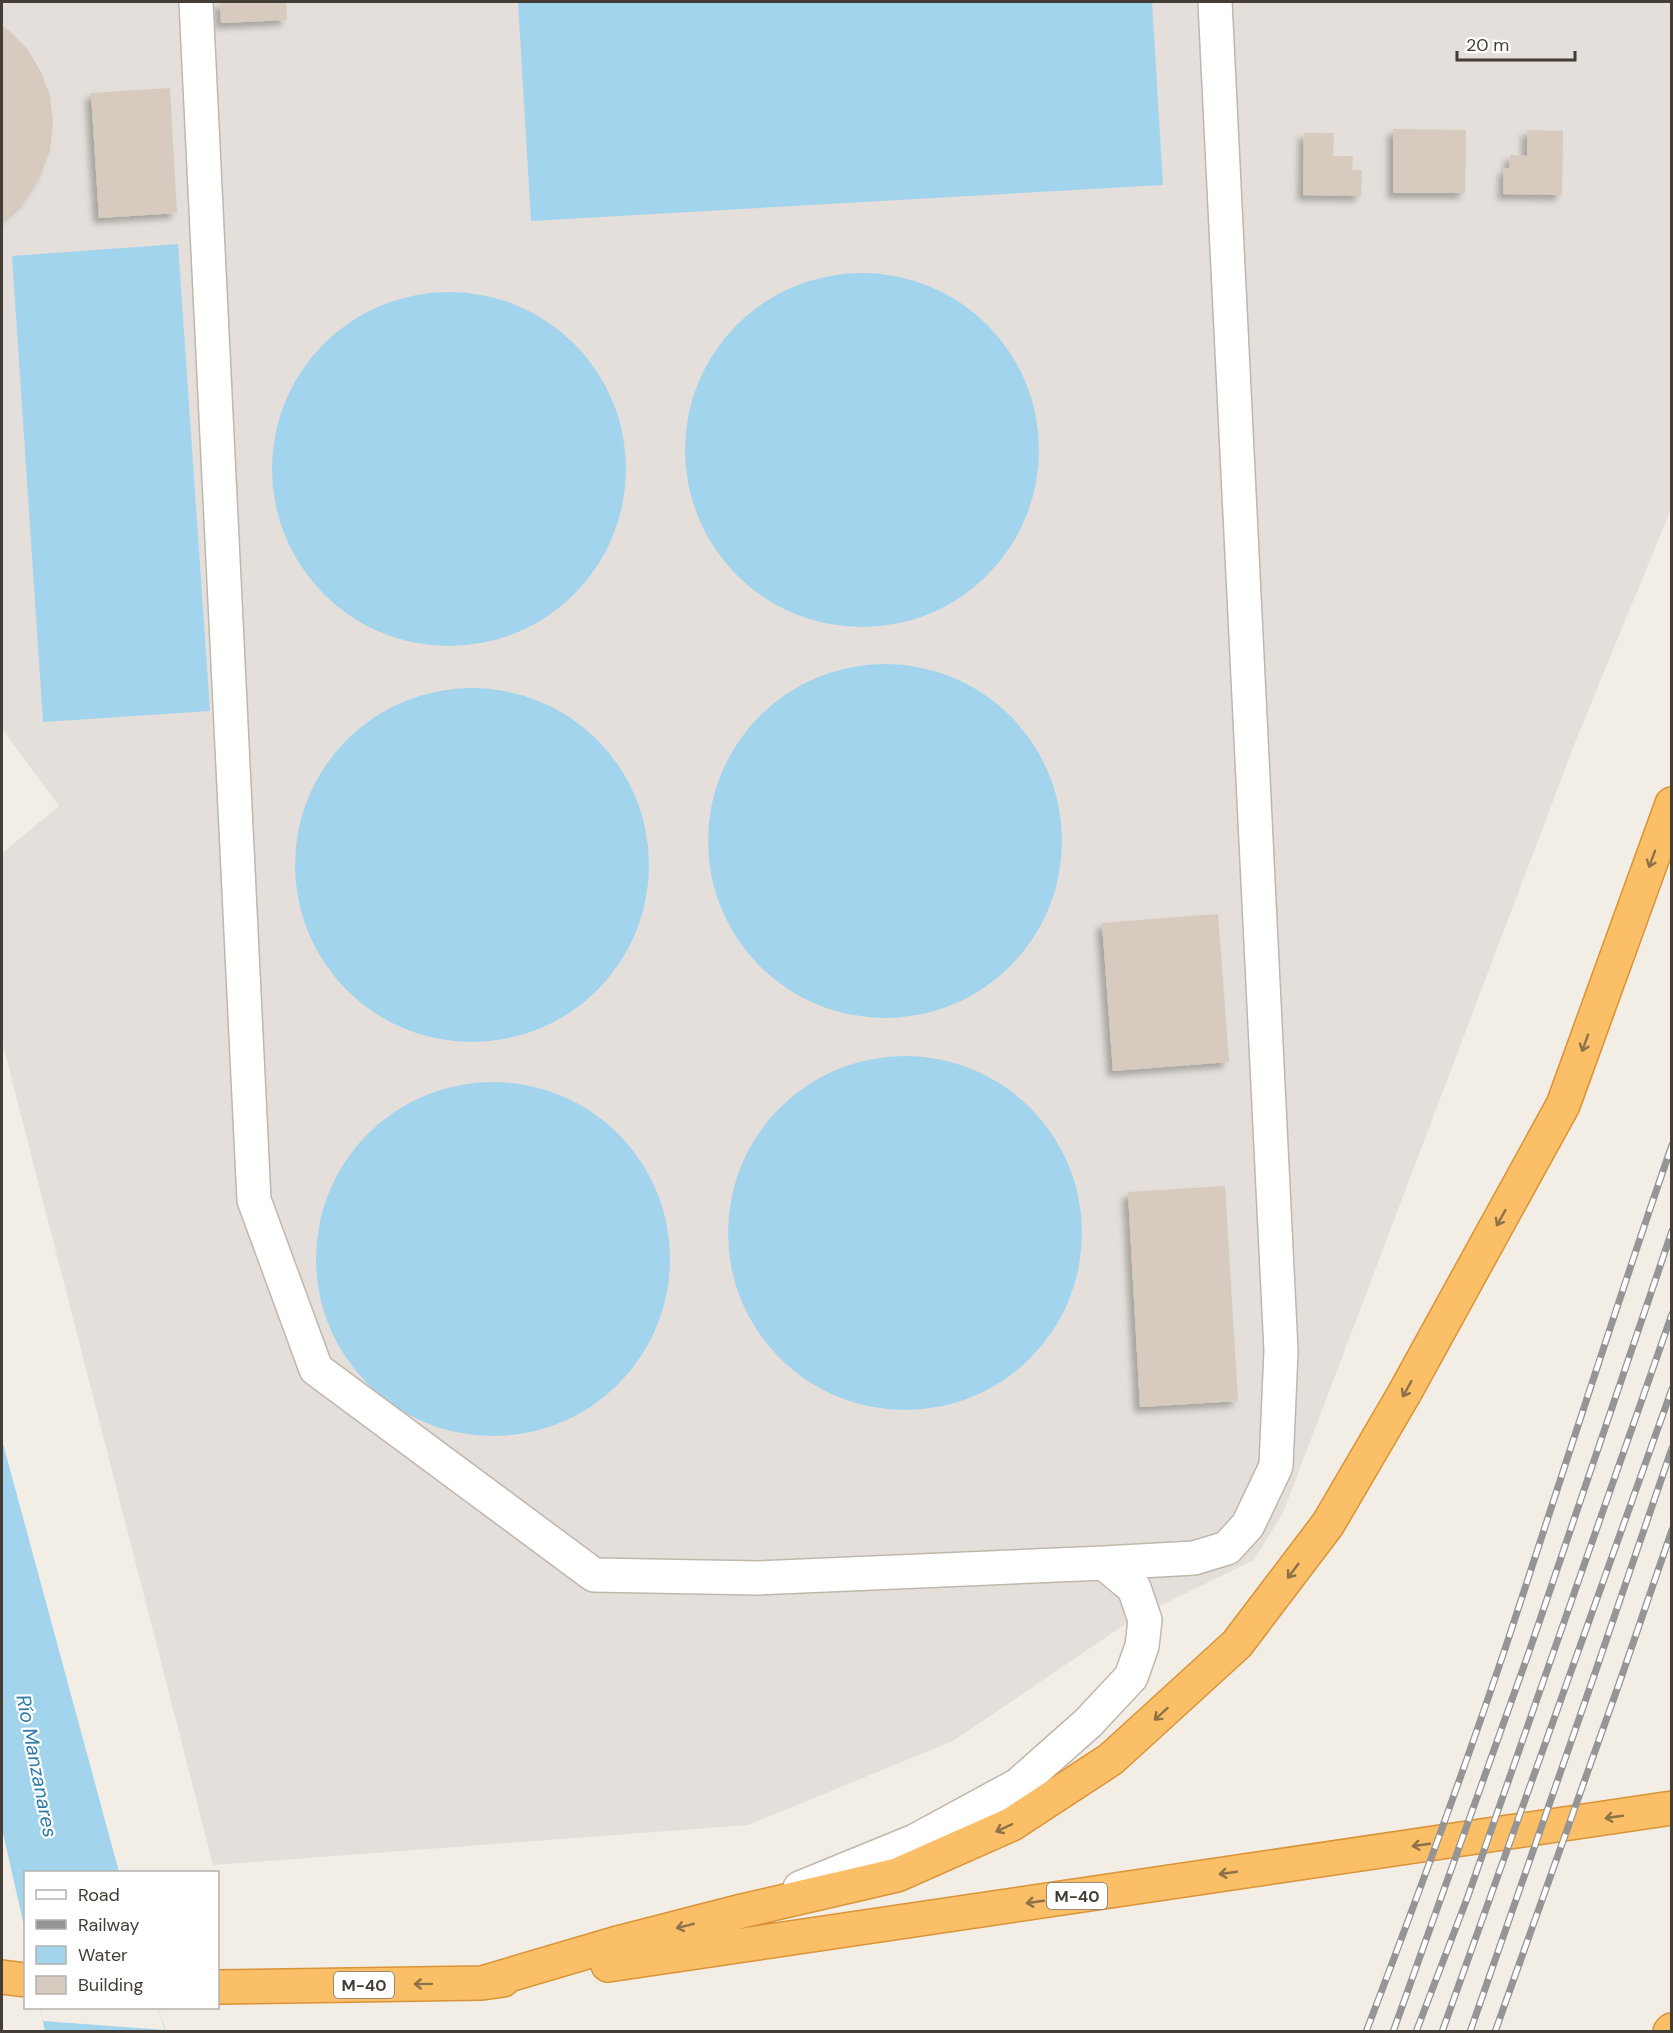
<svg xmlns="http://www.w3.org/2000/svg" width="1673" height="2033" viewBox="0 0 1673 2033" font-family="'DM Sans',sans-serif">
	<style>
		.industrial { fill: #e4dfda }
		.water { fill: #a2d4ee }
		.pier { fill: #f2ede5 }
		.building { fill: #d6cbbe; filter: url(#shadow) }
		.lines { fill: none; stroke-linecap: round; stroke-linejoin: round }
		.minor-casing { stroke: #c0b7ab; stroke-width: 36 }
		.highway-casing { stroke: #da9337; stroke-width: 36 }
		.minor { stroke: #fff; stroke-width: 33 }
		.highway { stroke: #fbbf67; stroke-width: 33 }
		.rail-casing { stroke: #959595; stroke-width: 7 }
		.rail { stroke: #fff; stroke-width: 4.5; stroke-dasharray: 14; stroke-linecap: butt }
		.oneway { stroke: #8d7149 }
		.labels { text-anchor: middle; stroke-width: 4.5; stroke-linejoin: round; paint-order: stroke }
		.shield { fill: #fff; stroke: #7c7772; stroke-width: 1.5 }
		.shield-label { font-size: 16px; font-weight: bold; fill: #443d35 }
		.water-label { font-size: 20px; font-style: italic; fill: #2e7ca6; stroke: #fff }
	</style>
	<defs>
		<filter id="shadow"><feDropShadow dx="-5.5" dy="5.5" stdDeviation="3" flood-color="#0004"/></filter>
	</defs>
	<rect width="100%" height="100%" fill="#f2ede5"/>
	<path class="industrial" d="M2 2H1671V509L1578 735 1283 1513 1254 1560 1133 1619 953 1741 748 1825 213 1865 2 1041V853L59 806 2 729Z"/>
	<path class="water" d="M518 2H1152L1163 185 531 221Z
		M178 244 210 711 43 722 12 256Z
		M685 450a177 177 0 1 1 354 0a177 177 0 1 1-354 0Z
		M272 469a177 177 0 1 1 354 0a177 177 0 1 1-354 0Z
		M708 841a177 177 0 1 1 354 0a177 177 0 1 1-354 0Z
		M295 865a177 177 0 1 1 354 0a177 177 0 1 1-354 0Z
		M728 1233a177 177 0 1 1 354 0a177 177 0 1 1-354 0Z
		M316 1259a177 177 0 1 1 354 0a177 177 0 1 1-354 0Z
		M2 1440 119 1872H26L25 1930 2 1829Z
		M40 2008H158L166 2031H45Z"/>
	<path class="pier" d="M40 2008H158L165 2030 43 2021Z"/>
	<path class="building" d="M220 2H286L287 20 221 23Z
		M2 25 11 32 28 50 41 72 50 96 53 123 50 150 40 177 25 200 2 221Z
		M170 88 177 213 99 218 91 93Z
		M1393 129 1466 130 1465 193H1393Z
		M1527 130 1563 131 1562 195 1503 194 1504 168 1509 169 1510 155 1527 156Z
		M1304 133H1334L1333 156H1353L1352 170H1362L1361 196 1303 195Z
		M1218 914 1229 1062 1113 1071 1102 923Z
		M1225 1186 1238 1401 1140 1407 1128 1192Z"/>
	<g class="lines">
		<g class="minor-casing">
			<path id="minor" d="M196 2 254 1200 316 1369 594 1575 758 1578 1104 1563 1194 1558 1227 1548 1248 1525 1276 1466 1281 1351 1215 2
				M800 1888 915 1841 1018 1785 1088 1723 1131 1677 1142 1646 1145 1620 1134 1588 1104 1563"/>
		</g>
		<g class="highway-casing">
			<path id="highway" d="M608 1965 1672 1808
				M2 1977 26 1980
				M482 1983 614 1944 742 1911 897 1875 1012 1824 1111 1759 1237 1644 1328 1524 1404 1394 1563 1105 1672 804
				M218 1987 482 1983 503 1980
				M1670 2032 1672 2030"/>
		</g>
		<use href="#minor" class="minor"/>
		<use href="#highway" class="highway"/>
		<g class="rail-casing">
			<path id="rail" d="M1366 2032C1415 1904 1462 1776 1506 1646 1561 1479 1614 1312 1672 1145
				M1393 2032 1529 1652 1672 1231
				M1416 2032 1468 1896 1672 1314
				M1442 2032 1672 1389
				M1470 2032 1595 1673 1672 1448
				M1495 2032 1620 1681 1672 1530"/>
		</g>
		<use href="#rail" class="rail"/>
	</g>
	<defs><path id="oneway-shaft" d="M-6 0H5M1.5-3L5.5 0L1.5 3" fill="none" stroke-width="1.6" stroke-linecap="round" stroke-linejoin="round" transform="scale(1.5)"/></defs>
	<g class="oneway">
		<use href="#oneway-shaft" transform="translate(1652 859) rotate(110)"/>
		<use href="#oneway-shaft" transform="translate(1585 1043) rotate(110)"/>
		<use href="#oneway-shaft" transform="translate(1501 1218) rotate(119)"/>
		<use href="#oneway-shaft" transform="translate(1407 1389) rotate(119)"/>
		<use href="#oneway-shaft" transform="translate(1293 1571) rotate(127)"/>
		<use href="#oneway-shaft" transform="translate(1161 1714) rotate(138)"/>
		<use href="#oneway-shaft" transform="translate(1614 1817) rotate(172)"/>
		<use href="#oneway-shaft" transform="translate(1004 1828) rotate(155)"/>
		<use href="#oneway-shaft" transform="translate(1421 1845) rotate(172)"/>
		<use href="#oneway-shaft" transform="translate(1228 1873) rotate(172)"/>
		<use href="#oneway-shaft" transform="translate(1035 1902) rotate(172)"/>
		<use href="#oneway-shaft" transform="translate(685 1926) rotate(166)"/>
		<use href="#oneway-shaft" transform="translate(423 1984) rotate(179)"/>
	</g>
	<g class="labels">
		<g class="shield">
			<rect x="1047" y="1883" width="60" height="26" rx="4.5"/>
			<rect x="334" y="1972" width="60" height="26" rx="4.5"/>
		</g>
		<g class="shield-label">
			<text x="1077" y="1902">M-40</text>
			<text x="364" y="1991">M-40</text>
		</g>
		<g class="water-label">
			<text transform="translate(37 1766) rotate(79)" y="7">Río Manzanares</text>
		</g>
	</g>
	<rect width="1673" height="2033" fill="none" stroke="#443d35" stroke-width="6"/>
	<rect x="24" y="1871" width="195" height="138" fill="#ffffff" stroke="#b4b1ae" stroke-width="1.5"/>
	<rect x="36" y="1890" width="30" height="9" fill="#ffffff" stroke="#b4b1ae" stroke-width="1.5"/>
	<text x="78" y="1901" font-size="18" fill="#443d35">Road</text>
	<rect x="36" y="1920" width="30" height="9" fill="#959595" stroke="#b4b1ae" stroke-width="1.5"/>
	<text x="78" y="1931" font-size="18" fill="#443d35">Railway</text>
	<rect x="36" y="1946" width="30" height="18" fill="#a2d4ee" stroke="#b4b1ae" stroke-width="1.5"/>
	<text x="78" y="1961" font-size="18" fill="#443d35">Water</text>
	<rect x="36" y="1976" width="30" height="18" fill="#d6cbbe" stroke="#b4b1ae" stroke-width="1.5"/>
	<text x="78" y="1991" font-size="18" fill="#443d35">Building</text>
	<path d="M1457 51v9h118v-9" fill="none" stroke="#443d35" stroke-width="3"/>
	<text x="1466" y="51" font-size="18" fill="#443d35" stroke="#ffffff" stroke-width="4.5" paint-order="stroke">20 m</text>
</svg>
